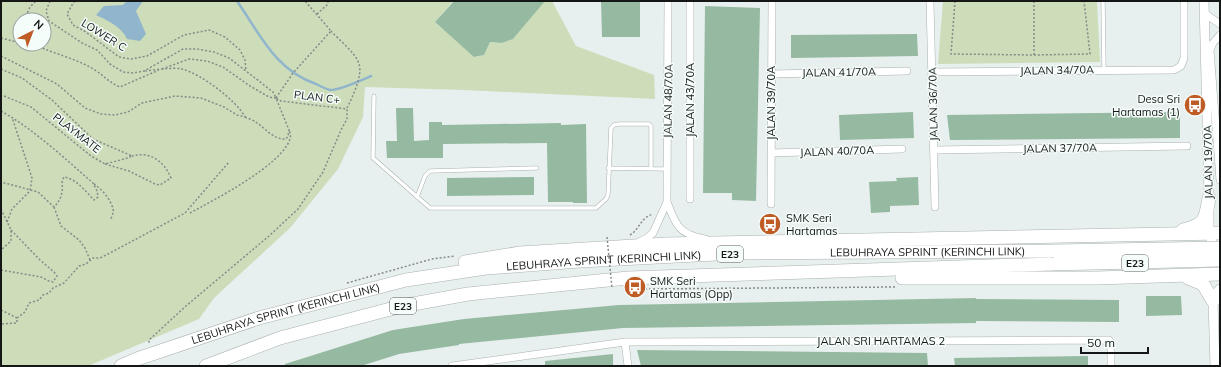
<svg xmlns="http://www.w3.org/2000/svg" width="1221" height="367" viewBox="0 0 1221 367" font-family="Mulish,sans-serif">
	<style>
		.green { fill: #cdddb9; fill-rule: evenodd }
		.water { fill: #90b5cc }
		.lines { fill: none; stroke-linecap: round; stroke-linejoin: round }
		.stream { stroke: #90b5cc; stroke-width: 2.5 }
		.building { fill: #96b9a1 }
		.service-casing { stroke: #aab1b0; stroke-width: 4.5 }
		.minor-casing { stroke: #aab1b0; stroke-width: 8 }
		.tertiary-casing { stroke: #aab1b0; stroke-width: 10 }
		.motorway-casing { stroke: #aab1b0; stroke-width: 14 }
		.path { stroke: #858b89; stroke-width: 1.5; stroke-dasharray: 2 2; stroke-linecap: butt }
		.service { stroke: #fff; stroke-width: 3.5 }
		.minor { stroke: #fff; stroke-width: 7 }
		.tertiary { stroke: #fff; stroke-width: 9 }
		.motorway { stroke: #fff; stroke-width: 13 }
		.motorway-bridge-casing { stroke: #aab1b0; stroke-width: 14; stroke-linecap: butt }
		.path-bridge { stroke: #858b89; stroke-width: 1.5; stroke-dasharray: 2 2; stroke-linecap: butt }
		.motorway-bridge { stroke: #fff; stroke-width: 13 }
		.labels { text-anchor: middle; stroke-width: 3; stroke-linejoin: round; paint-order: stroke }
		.shield { fill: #f5fdfb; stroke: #585c5b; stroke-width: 1 }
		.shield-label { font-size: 10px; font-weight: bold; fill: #141716 }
		.street-label { font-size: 11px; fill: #141716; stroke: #f5fdfb }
		.poi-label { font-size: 11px; fill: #141716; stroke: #f5fdfb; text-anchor: start }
	</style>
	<rect width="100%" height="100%" fill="#e7f0ee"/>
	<path class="green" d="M1 1H453L435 22 475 57 484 55 490 42 502 43 513 39 544 1H552L576 46 654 75 655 99 464 90 365 87 363 117 338 169 290 228 214 298 199 319 88 366H1ZM20 20H44V44H20Z
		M943 1H1097L1100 62 938 64Z"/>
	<path class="water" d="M127 1H143L136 11 146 34 140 41 127 39C122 27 108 21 96 15L104 6 123 5Z"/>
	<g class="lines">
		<path class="stream" d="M237 1C260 34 275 70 316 84 320 86 326 89 330 90 340 90 362 80 371 76"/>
	</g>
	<path class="building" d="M454 1H545L513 39 502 43 490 42 484 55 474 57 435 22Z
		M601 1H640V37H602Z
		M705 6 760 8 756 201 732 200V193H703Z
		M917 34 918 56 791 58V35Z
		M396 108H413L414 141 429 140V122H442V125L561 123V125L586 124 587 203H573V202H548L547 143 443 144V158H387L386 141H397Z
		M913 112 914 138 840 140 839 115Z
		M1180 112V138L950 140 947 115Z
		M534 177V195L447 196V178Z
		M918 177 919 205 890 206V212L871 213 869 182 897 181 896 178Z
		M1146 296H1181L1182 315 1146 316Z
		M976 298V299L1119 300V322L976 321V323L623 328 459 344V345L399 354 361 366H285V364L393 330 464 319 619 305Z
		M637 350 927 353 928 366H641Z
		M613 354V366H545V361Z
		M1088 356V366H955L954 358Z"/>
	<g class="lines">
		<g class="service-casing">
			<path id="service" d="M1103 1 1104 70
				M374 96 373 158 430 208H596L606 199 608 195 611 128 614 125 619 124H649L651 126V169
				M608 168 667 169
				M417 197 425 176 430 171 537 168"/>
		</g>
		<g class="minor-casing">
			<path id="minor" d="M690 1V199
				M930 1 935 207
				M1204 13 1220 24
				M1220 35 1213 43 1210 50 1220 180
				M932 72 1174 70 1181 66 1184 58V1
				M771 74 907 71
				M934 150 1187 146
				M771 153 902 149
				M667 202C676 225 678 234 705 239
				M771 204 772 1
				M639 242 647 238 653 233 667 202 668 1
				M625 342 628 366
				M452 366 625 342 1109 340 1111 343V366"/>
		</g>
		<g class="tertiary-casing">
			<path id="tertiary" d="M1204 1 1209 198V234L1216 252
				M1215 366 1213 301 1217 292 1220 289"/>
		</g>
		<g class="motorway-casing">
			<g id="motorway">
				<path d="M1183 230C1206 224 1205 220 1209 198"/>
				<path d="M465 262 520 253 666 244 1220 233"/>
				<path d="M902 278H1097L1220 274"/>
				<path d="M1188 278 1203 284 1213 301"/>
				<path id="s1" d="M121 366 137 359 259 318 406 280 486 268 580 261 735 253 1055 251"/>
				<path d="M206 366 280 338 402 306 468 294 628 278 1051 264"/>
			</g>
		</g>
		<path class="path" d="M50 1 46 11 49 21 82 43 97 50 110 64 123 72 133 73 144 71 183 49H197L214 52 229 58 246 71 273 92 276 98 281 101 347 109V119L341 130 323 172 298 209 269 236 186 306 149 340V344
			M75 1 72 5 67 14 73 25 86 32 119 57 131 59 147 56 184 35 209 30 225 37 240 50 245 60 246 71
			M955 1 951 54 1034 55 1090 54 1084 1
			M1034 1V55
			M317 14 328 4V1
			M24 20 30 7 36 1
			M331 31C339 40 356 53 359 64 363 75 352 98 347 108
			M1 38 20 43
			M36 44 42 48C59 55 79 60 95 70 104 76 110 83 120 87L159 70
			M1 56 57 84 85 108 101 114 115 115 128 112 142 103 175 96 201 98 224 107 237 115 245 117C236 100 201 74 182 69 173 67 155 70 145 71
			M1 69 22 78 52 100 93 139 132 156 128 158 105 164 91 156 31 107 4 96H1
			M162 69 189 59 207 61 223 67 250 86 269 97 276 98
			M276 98 293 73 331 31 305 1
			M1 111C35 130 64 158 93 183L97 191 98 197 94 200C86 192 77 179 64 177L62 181C63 191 62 199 54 207L38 192 5 183H1
			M245 117C249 119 254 120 257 123 266 129 274 140 286 139L288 136 289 130 276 98
			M105 164 129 171 155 184 160 185 171 178C164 161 150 151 132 156
			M94 184C102 189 111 200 113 209 114 212 112 215 111 219
			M54 207 61 226 79 240 85 248 90 260
			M1 209 11 230V241L1 250
			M190 213C214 200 282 165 290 139 291 136 290 133 289 130
			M7 222 12 209 30 191 32 178 12 117
			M630 235C640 229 640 218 653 214
			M1 270 41 277 49 281 53 282 57 276 54 272 40 260 11 230
			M347 283 432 259 455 256
			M641 289 896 287
			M1 310 17 318V323L1 324
			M17 318 25 312 29 303 39 300 43 295 49 293 53 288 64 283 79 266 86 264 93 258H100L108 254 185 213 229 162"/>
		<use href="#service" class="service"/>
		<use href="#minor" class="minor"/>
		<use href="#tertiary" class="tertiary"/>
		<use href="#motorway" class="motorway"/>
		<g class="motorway-bridge-casing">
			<path id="motorway-bridge" d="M1055 251 1220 248
				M1051 264 1220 260"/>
		</g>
		<path class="path-bridge" d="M607 237 612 288"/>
		<use href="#motorway-bridge" class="motorway-bridge"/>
	</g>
	<defs>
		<g id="bus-disc" transform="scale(1.15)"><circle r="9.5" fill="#bf5b25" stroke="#f5fdfb"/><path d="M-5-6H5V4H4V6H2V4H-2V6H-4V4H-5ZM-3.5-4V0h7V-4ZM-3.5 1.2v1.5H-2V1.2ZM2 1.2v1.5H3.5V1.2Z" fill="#fff"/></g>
	</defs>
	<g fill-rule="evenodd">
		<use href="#bus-disc" x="1195" y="105"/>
		<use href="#bus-disc" x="770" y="224"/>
		<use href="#bus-disc" x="635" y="287"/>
	</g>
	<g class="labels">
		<g class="shield">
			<rect x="717" y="246" width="26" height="16" rx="3"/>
			<rect x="1122" y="255" width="26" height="16" rx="3"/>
			<rect x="390" y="298" width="26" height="16" rx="3"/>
		</g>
		<g class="shield-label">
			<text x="730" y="258">E23</text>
			<text x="1135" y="267">E23</text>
			<text x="403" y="310">E23</text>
		</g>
		<g class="street-label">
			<text transform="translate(104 35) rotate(32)" y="4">LOWER C</text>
			<text transform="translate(1057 70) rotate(-1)" y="4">JALAN 34/70A</text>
			<text transform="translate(839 72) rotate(-1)" y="4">JALAN 41/70A</text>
			<text transform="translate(317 97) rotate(7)" y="4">PLAN C+</text>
			<text transform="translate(690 100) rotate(-90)" y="4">JALAN 43/70A</text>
			<text transform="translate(668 101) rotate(-89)" y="4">JALAN 48/70A</text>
			<text transform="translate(771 103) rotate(-90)" y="4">JALAN 39/70A</text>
			<text transform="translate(933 104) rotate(-91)" y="4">JALAN 36/70A</text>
			<text transform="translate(77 133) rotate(38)" y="4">PLAYMATE</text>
			<text transform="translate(1060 148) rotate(-1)" y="4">JALAN 37/70A</text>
			<text transform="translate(837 151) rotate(-2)" y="4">JALAN 40/70A</text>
			<text transform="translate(1208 162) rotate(-91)" y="4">JALAN 19/70A</text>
			<text dy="4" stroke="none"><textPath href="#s1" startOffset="821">LEBUHRAYA SPRINT (KERINCHI LINK)</textPath></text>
			<text dy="4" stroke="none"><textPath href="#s1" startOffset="497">LEBUHRAYA SPRINT (KERINCHI LINK)</textPath></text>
			<text dy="4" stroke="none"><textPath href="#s1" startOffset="173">LEBUHRAYA SPRINT (KERINCHI LINK)</textPath></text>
			<text x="881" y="345">JALAN SRI HARTAMAS 2</text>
		</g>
		<g class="poi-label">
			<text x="1180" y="103" text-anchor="end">Desa Sri<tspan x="1180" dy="13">Hartamas (1)</tspan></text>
			<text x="786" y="222">SMK Seri<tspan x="786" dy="13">Hartamas</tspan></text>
			<text x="650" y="285">SMK Seri<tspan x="650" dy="13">Hartamas (Opp)</tspan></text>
		</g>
	</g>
	<rect width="1221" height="367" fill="none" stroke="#141716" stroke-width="4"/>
	<g transform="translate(32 32) rotate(42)"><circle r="19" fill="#f5fdfb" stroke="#9ba19f"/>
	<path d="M0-3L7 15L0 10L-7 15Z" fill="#bf5b25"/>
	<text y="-6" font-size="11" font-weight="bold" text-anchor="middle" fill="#141716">N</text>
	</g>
	<path d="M1081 347v6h67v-6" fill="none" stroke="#141716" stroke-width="2"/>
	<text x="1087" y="347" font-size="12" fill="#141716" stroke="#f5fdfb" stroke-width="3" paint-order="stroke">50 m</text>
</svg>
